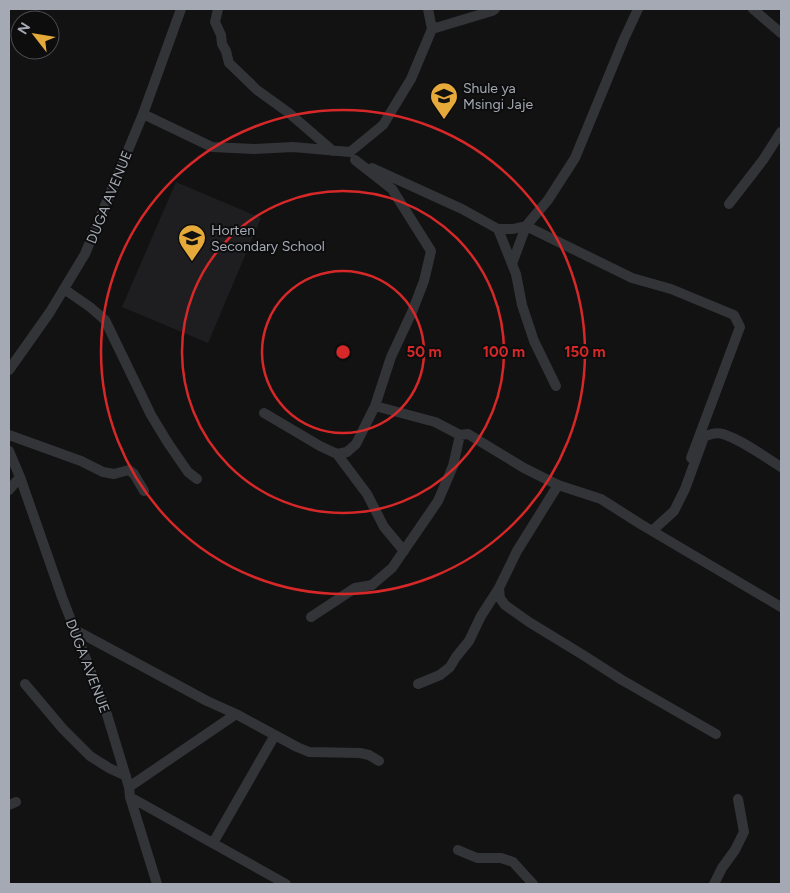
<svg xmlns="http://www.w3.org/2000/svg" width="790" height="893" viewBox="0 0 790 893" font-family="Figtree,sans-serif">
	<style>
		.built { fill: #1e1e20 }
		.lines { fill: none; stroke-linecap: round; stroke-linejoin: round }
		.street { stroke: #333438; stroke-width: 10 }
		.ring { fill: none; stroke: #d62828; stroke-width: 2.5 }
		.labels { text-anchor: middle; stroke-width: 4; stroke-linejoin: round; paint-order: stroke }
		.poi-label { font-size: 14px; fill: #a4a9b3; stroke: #0d0d0e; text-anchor: start }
		.street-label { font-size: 14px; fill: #a4a9b3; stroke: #0d0d0e }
		.centre { fill: #d62828; stroke: #0d0d0e; stroke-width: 2.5 }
		.ring-label { font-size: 15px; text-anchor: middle; font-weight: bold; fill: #d62828; stroke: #0d0d0e; stroke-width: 4; stroke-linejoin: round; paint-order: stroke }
	</style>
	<rect width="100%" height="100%" fill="#121213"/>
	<path class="built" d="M176 182 261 218 208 343 122 307Z"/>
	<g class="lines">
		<path class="street" d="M218 9 215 22 221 35 222 44 226 51 229 63 257 90 289 113 333 151
			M753 9 781 33
			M432 29 492 11 495 9
			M143 114 212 147 254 149 293 147 350 152 383 125 411 79 432 29 428 9
			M372 168 462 209 498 229 516 274 522 305 534 341 556 386
			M729 204 763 160 781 132
			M498 229H513L526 226 548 200 575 158 624 39 638 9
			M512 264 526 226 632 278 671 289 734 315 740 327 691 458
			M64 289 90 307 105 320 151 415 168 443 188 472 197 479
			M9 370 50 312 85 254 143 114 181 9
			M375 406 435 422 460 435 468 434 524 468 558 485 601 499 642 525 781 607
			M264 413 320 446 337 454 347 452 356 444 375 406 391 357 412 312 424 281 431 251 392 189 355 160
			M9 435 81 461 103 472 114 474 129 470 134 474 144 491
			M9 451 20 477 62 597 105 708 129 787 130 797 157 884
			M337 454 367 494 384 527 404 551
			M558 485 517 551 499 588 500 598 505 605 529 622 583 655 622 680 716 734
			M9 490 20 477
			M652 531 674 511 685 489 704 437C710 434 716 432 723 434 744 441 763 456 781 467
			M311 617 355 588 372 585 392 568 438 501 453 466 460 435
			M75 630 207 701 236 714
			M25 684 63 729 90 756 109 768 126 776
			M418 684 440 675 450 667 456 657 469 641 481 616 499 588
			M129 787 236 714 297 747 309 752 360 753 369 755 379 761
			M130 797 286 884
			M9 805 16 802
			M213 843 275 735
			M458 850 477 858H501L513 862 533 884
			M714 884 722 868 735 850 744 832 738 799"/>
	</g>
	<g class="ring">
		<circle cx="343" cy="352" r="81"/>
		<circle cx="343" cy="352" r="161"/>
		<circle cx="343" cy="352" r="242"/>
	</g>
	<defs>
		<g id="school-pin" transform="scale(1.4375)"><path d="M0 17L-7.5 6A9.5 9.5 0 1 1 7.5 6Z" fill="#e5aa39" stroke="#0d0d0e"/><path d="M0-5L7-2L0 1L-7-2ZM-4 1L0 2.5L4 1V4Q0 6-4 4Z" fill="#111"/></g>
	</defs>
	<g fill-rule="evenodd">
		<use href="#school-pin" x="444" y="96"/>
		<use href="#school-pin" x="192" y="238"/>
	</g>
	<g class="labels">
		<g class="poi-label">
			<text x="463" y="93">Shule ya<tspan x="463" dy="16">Msingi Jaje</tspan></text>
			<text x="211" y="235">Horten<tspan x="211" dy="16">Secondary School</tspan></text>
		</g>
		<g class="street-label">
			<text transform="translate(109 197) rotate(-68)" y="5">DUGA AVENUE</text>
			<text transform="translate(88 666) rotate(69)" y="5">DUGA AVENUE</text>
		</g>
	</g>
	<circle cx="343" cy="352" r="8" class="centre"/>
	<g class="ring-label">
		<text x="424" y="357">50 m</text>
		<text x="504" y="357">100 m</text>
		<text x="585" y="357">150 m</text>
	</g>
	<rect width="790" height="893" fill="none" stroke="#a4a9b3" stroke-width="20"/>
	<g transform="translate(35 35) rotate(301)"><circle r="24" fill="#0d0d0e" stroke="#494b50"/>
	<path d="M0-4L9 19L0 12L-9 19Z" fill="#e5aa39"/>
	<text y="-8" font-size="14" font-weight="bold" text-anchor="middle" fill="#a4a9b3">N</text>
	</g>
</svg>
